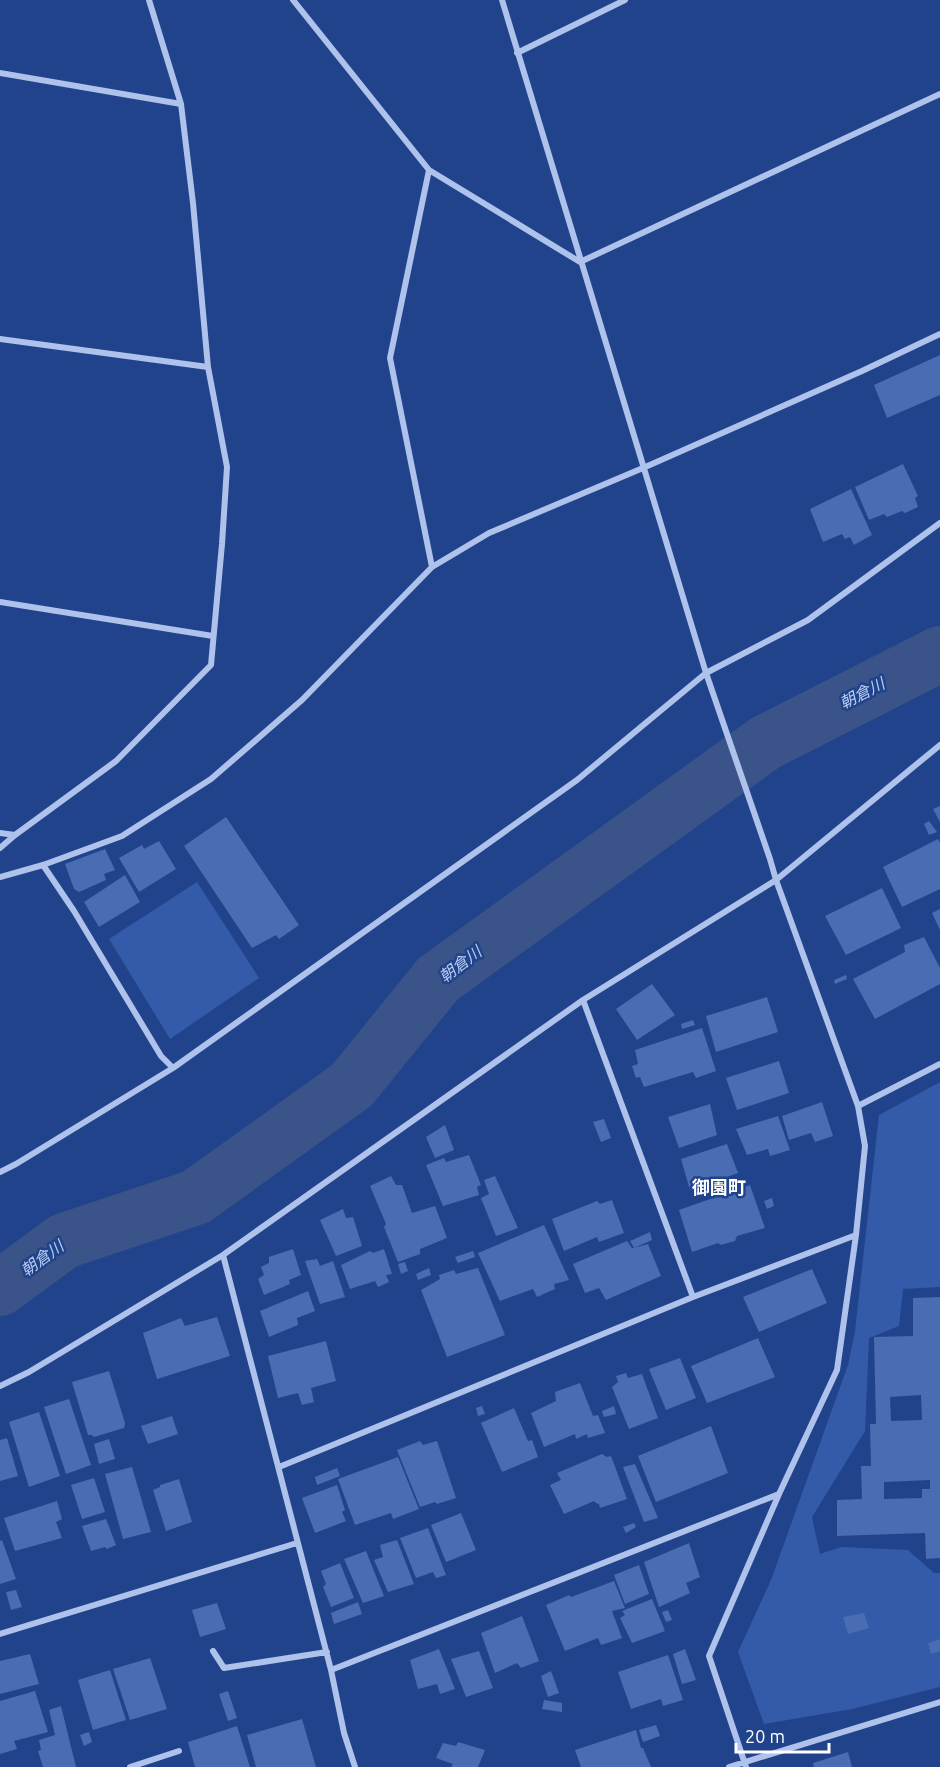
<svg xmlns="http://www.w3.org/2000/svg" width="940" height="1767" viewBox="0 0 940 1767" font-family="Ubuntu,'Noto Sans JP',sans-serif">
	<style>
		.green { fill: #345ba9 }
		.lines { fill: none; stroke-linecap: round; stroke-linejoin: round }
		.river { stroke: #3a5388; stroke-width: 56 }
		.building { fill: #496cb3; fill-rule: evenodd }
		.minor { stroke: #aec2eb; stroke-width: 6 }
		.labels { text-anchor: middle; stroke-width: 5; stroke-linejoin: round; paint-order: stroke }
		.water-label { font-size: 16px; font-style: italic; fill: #b9cdf2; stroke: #21438b }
		.quarter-label { font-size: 18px; font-weight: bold; fill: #fff; stroke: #21438b }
	</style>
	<rect width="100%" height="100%" fill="#21438b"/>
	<path class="green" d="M197 882 259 978 170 1039 109 939Z
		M940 1082V1287L903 1289 899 1326 869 1338 865 1431 812 1517 820 1554 841 1547 908 1550 934 1573H940V1687L852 1709 764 1724 738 1652 771 1580 848 1365 855 1331 879 1115Z"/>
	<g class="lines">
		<path class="river" d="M0 1288 64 1241 196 1197 352 1085 438 979 765 743 940 654"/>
	</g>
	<path class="building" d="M940 355V395L887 418 874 385Z
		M903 464 918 496 915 498 918 507 905 513 902 511 887 517 884 514 869 520 855 487Z
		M851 489 872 535 854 545 850 537 845 539 842 534 823 542 810 509Z
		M940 806V822L933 809Z
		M226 817 299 925 279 939 276 935 252 948 184 846Z
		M929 821 937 832 929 835 924 824Z
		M938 839 940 843V889L902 907 883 867Z
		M159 841 176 869 139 892 119 858 142 845 144 849Z
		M105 849 115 870 104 874 106 880 79 892 74 889 65 864Z
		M125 875 140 902 99 927 84 902Z
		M882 888 901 928 846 955 825 916Z
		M940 909V930L932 913Z
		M924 937 940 968V984L875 1019 853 979 905 952 904 945Z
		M846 975 847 979 835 984 834 980Z
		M652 984 675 1015 637 1040 616 1009Z
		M767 997 778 1032 716 1052 706 1016Z
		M693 1020 695 1025 682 1029 681 1024Z
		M702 1028 716 1071 696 1078 693 1072 644 1087 640 1077 636 1078 632 1066 638 1064 635 1050Z
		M779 1061 789 1093 737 1110 726 1078Z
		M822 1102 833 1136 815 1142 811 1133 789 1140 782 1116Z
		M710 1104 717 1135 679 1148 668 1117Z
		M778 1116 790 1150 770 1156 768 1149 747 1155 736 1129Z
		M604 1119 611 1138 601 1142 593 1122Z
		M445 1125 454 1150 435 1158 426 1137Z
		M727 1144 738 1173 690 1190 681 1159Z
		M469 1155 481 1185 477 1187 479 1195 443 1206 426 1165 444 1158 446 1162Z
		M391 1176 396 1185H402L412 1213 435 1206 447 1238 420 1249V1254L398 1262 384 1227 386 1224 370 1186Z
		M495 1176 518 1228 496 1236 481 1198 489 1194 484 1180Z
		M750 1185 765 1228 737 1236 735 1241 721 1245 718 1243 692 1252 679 1210Z
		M772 1198 774 1206 767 1209 764 1201Z
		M612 1200 624 1233 599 1242 597 1237 564 1251 552 1219 597 1201 600 1204Z
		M343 1209 346 1218 353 1217 362 1246 336 1256 320 1220Z
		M544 1225 569 1280 554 1284 555 1289 537 1297 533 1289 500 1301 478 1253Z
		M650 1232 652 1240 634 1248 648 1244 661 1276 606 1300 599 1288 585 1293 573 1264 627 1241 632 1248H634L630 1241Z
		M293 1249 301 1275 289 1280 290 1284 264 1295 258 1279 264 1275 261 1267 269 1263V1257Z
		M384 1249 392 1274 386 1275 389 1282 378 1287 375 1281 350 1289 341 1265 370 1251 373 1253Z
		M473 1251 475 1257 458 1263 455 1257Z
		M317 1259 320 1266 333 1261 345 1297 320 1304 305 1261Z
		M405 1262 408 1271 401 1274 398 1264Z
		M429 1268 431 1275 418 1280 416 1274Z
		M478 1268 505 1335 447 1357 421 1290 440 1279 439 1275 454 1270 456 1274Z
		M812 1269 827 1303 759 1332 743 1297Z
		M308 1291 315 1311 297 1318 298 1325 269 1337 260 1311Z
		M940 1297V1558L926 1559 925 1533 837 1536V1500L862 1499 861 1466H871L870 1424H876L874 1337 913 1336V1298ZM921 1395 922 1420 891 1421 890 1397ZM930 1480V1489H922V1498L884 1499V1482Z
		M217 1317 230 1356 157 1379 143 1333 181 1318 185 1326Z
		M758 1338 775 1377 707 1403 691 1366Z
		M326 1341 336 1381 311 1388 314 1402 302 1405 298 1393 278 1398 268 1356Z
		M680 1358 696 1398 666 1410 649 1369Z
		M109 1371 125 1423 124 1428 94 1437 92 1435H88L72 1382Z
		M626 1373 628 1378 642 1374 658 1418 629 1429 612 1387 618 1382 616 1376Z
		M580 1383 593 1416 598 1415 605 1433 588 1438 587 1434 576 1439 575 1434 544 1447 531 1413 556 1401 555 1392Z
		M69 1399 91 1465 66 1474 44 1407Z
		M482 1406 485 1414 478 1416 476 1408Z
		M614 1406 616 1414 604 1417 602 1411Z
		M514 1408 528 1441 532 1440 538 1457 502 1472 481 1423Z
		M39 1412 60 1476 29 1487 9 1422Z
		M172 1416 178 1434 148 1444 141 1426Z
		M711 1426 728 1473 656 1502 638 1456Z
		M7 1438 18 1476 0 1481V1440Z
		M109 1439 115 1459 99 1464 94 1444Z
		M420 1441 423 1445 437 1441 456 1498 437 1504 435 1502 420 1507 397 1450Z
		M602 1454 607 1457 611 1456 627 1499 600 1508 599 1504 596 1503 594 1501 564 1514 550 1485 561 1480 557 1473Z
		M398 1457 419 1509 393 1519 391 1513 355 1525 338 1479Z
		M635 1464 658 1518 644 1522 623 1467Z
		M132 1467 151 1532 123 1539 105 1474Z
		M337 1468 340 1476 317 1485 315 1477Z
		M94 1478 105 1512 82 1519 71 1485Z
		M179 1479 192 1522 166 1531 153 1490 160 1487V1485Z
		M337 1485 345 1510 342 1512 346 1521 315 1533 302 1498Z
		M57 1501 62 1519 56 1522 62 1538 15 1551 4 1518Z
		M461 1513 476 1550 446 1562 431 1525Z
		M106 1519 116 1545 107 1549 105 1547 91 1551 82 1526Z
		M634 1523 636 1527 626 1533 623 1527Z
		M428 1528 446 1575 436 1578 433 1572 416 1578 400 1538Z
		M2 1540 16 1579 0 1584V1541Z
		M397 1540 414 1584 388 1592 374 1560 383 1557 380 1545Z
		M689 1543 700 1577 686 1583 690 1593 659 1607 644 1562Z
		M366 1551 384 1596 363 1603 344 1559Z
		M340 1563 354 1598 331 1607 323 1587 326 1584 321 1571Z
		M639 1565 649 1594 625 1604 614 1575Z
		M614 1581 625 1608 612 1611 622 1638 601 1645 598 1638 565 1651 546 1605 569 1595 571 1597Z
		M16 1590 22 1607 11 1610 6 1592Z
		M652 1599 665 1631 632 1643 620 1618 625 1615 622 1611Z
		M358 1602 362 1614 334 1624 331 1613Z
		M217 1603 226 1629 200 1637 192 1610Z
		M668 1610 672 1620 666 1622 662 1612Z
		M864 1613 869 1628 848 1634 843 1617Z
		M522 1616 539 1661 521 1668 517 1663 495 1673 481 1633Z
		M940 1639V1651L931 1654 928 1643Z
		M439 1649 455 1689 440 1694 437 1684 418 1689 410 1660Z
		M685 1649 696 1680 682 1684 673 1654Z
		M479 1651 493 1688 466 1697 451 1659Z
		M30 1654 39 1684 0 1694V1661Z
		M668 1655 683 1700 663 1706 661 1699 631 1709 618 1672Z
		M150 1658 167 1709 130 1720 113 1669Z
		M110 1670 126 1720 93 1730 78 1680Z
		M551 1671 559 1693 548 1697 541 1676Z
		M35 1691 48 1732 14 1741 17 1749 0 1754V1701Z
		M228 1691 237 1718 228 1721 219 1694Z
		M544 1700 562 1703V1712L542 1709Z
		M61 1706 76 1767H43L38 1751 41 1750 39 1740 55 1735 49 1710Z
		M302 1719 316 1767H256L247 1735Z
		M656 1725 660 1736 643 1742 639 1730Z
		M237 1726 250 1767H195L188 1742Z
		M636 1730 641 1748H643L651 1767H581L575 1750Z
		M89 1732 92 1742 84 1746 80 1735Z
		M458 1742 485 1750 478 1767H451L453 1764 436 1758 443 1743 456 1746Z
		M848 1752 852 1767H814L813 1763Z"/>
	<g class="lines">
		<path class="minor" d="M293 0 429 170 580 262 940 94
			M502 0 706 673 770 859 776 880 858 1106
			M517 53 625 0
			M0 73 181 104
			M0 339 208 367
			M432 567 489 533 643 468 862 371 940 334
			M0 602 213 636
			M0 833 15 835
			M0 848 15 835 116 761 211 665 222 544 227 467 208 367 193 203 181 104 149 0
			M43 865 74 911 161 1056 173 1068
			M0 877 43 865 122 836 211 779 302 700 432 567 390 358 429 170
			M583 1000 693 1297
			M0 1172 16 1164 173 1068 577 780 706 673 808 620 940 523
			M223 1255 331 1670 344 1733 355 1767
			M0 1386 29 1372 223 1255 583 1000 776 880 940 745
			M279 1467 693 1297 856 1235 865 1146 858 1106 940 1064
			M0 1634 297 1543
			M213 1651 224 1668 327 1652
			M331 1670 779 1494
			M130 1767 179 1751
			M729 1767 940 1702
			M746 1767 709 1656 779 1494 837 1370 856 1235"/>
	</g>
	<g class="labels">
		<g class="water-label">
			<text transform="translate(862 693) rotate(-27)" y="6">朝倉川</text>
			<text transform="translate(460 964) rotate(-37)" y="6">朝倉川</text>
			<text transform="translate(42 1258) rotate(-36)" y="6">朝倉川</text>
		</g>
		<g class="quarter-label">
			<text x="719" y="1194">御園町</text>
		</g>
	</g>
	<path d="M736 1743v9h93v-9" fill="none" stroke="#ffffff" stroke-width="3"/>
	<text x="745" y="1743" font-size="18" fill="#ffffff" stroke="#21438b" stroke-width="4.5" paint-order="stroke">20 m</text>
</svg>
